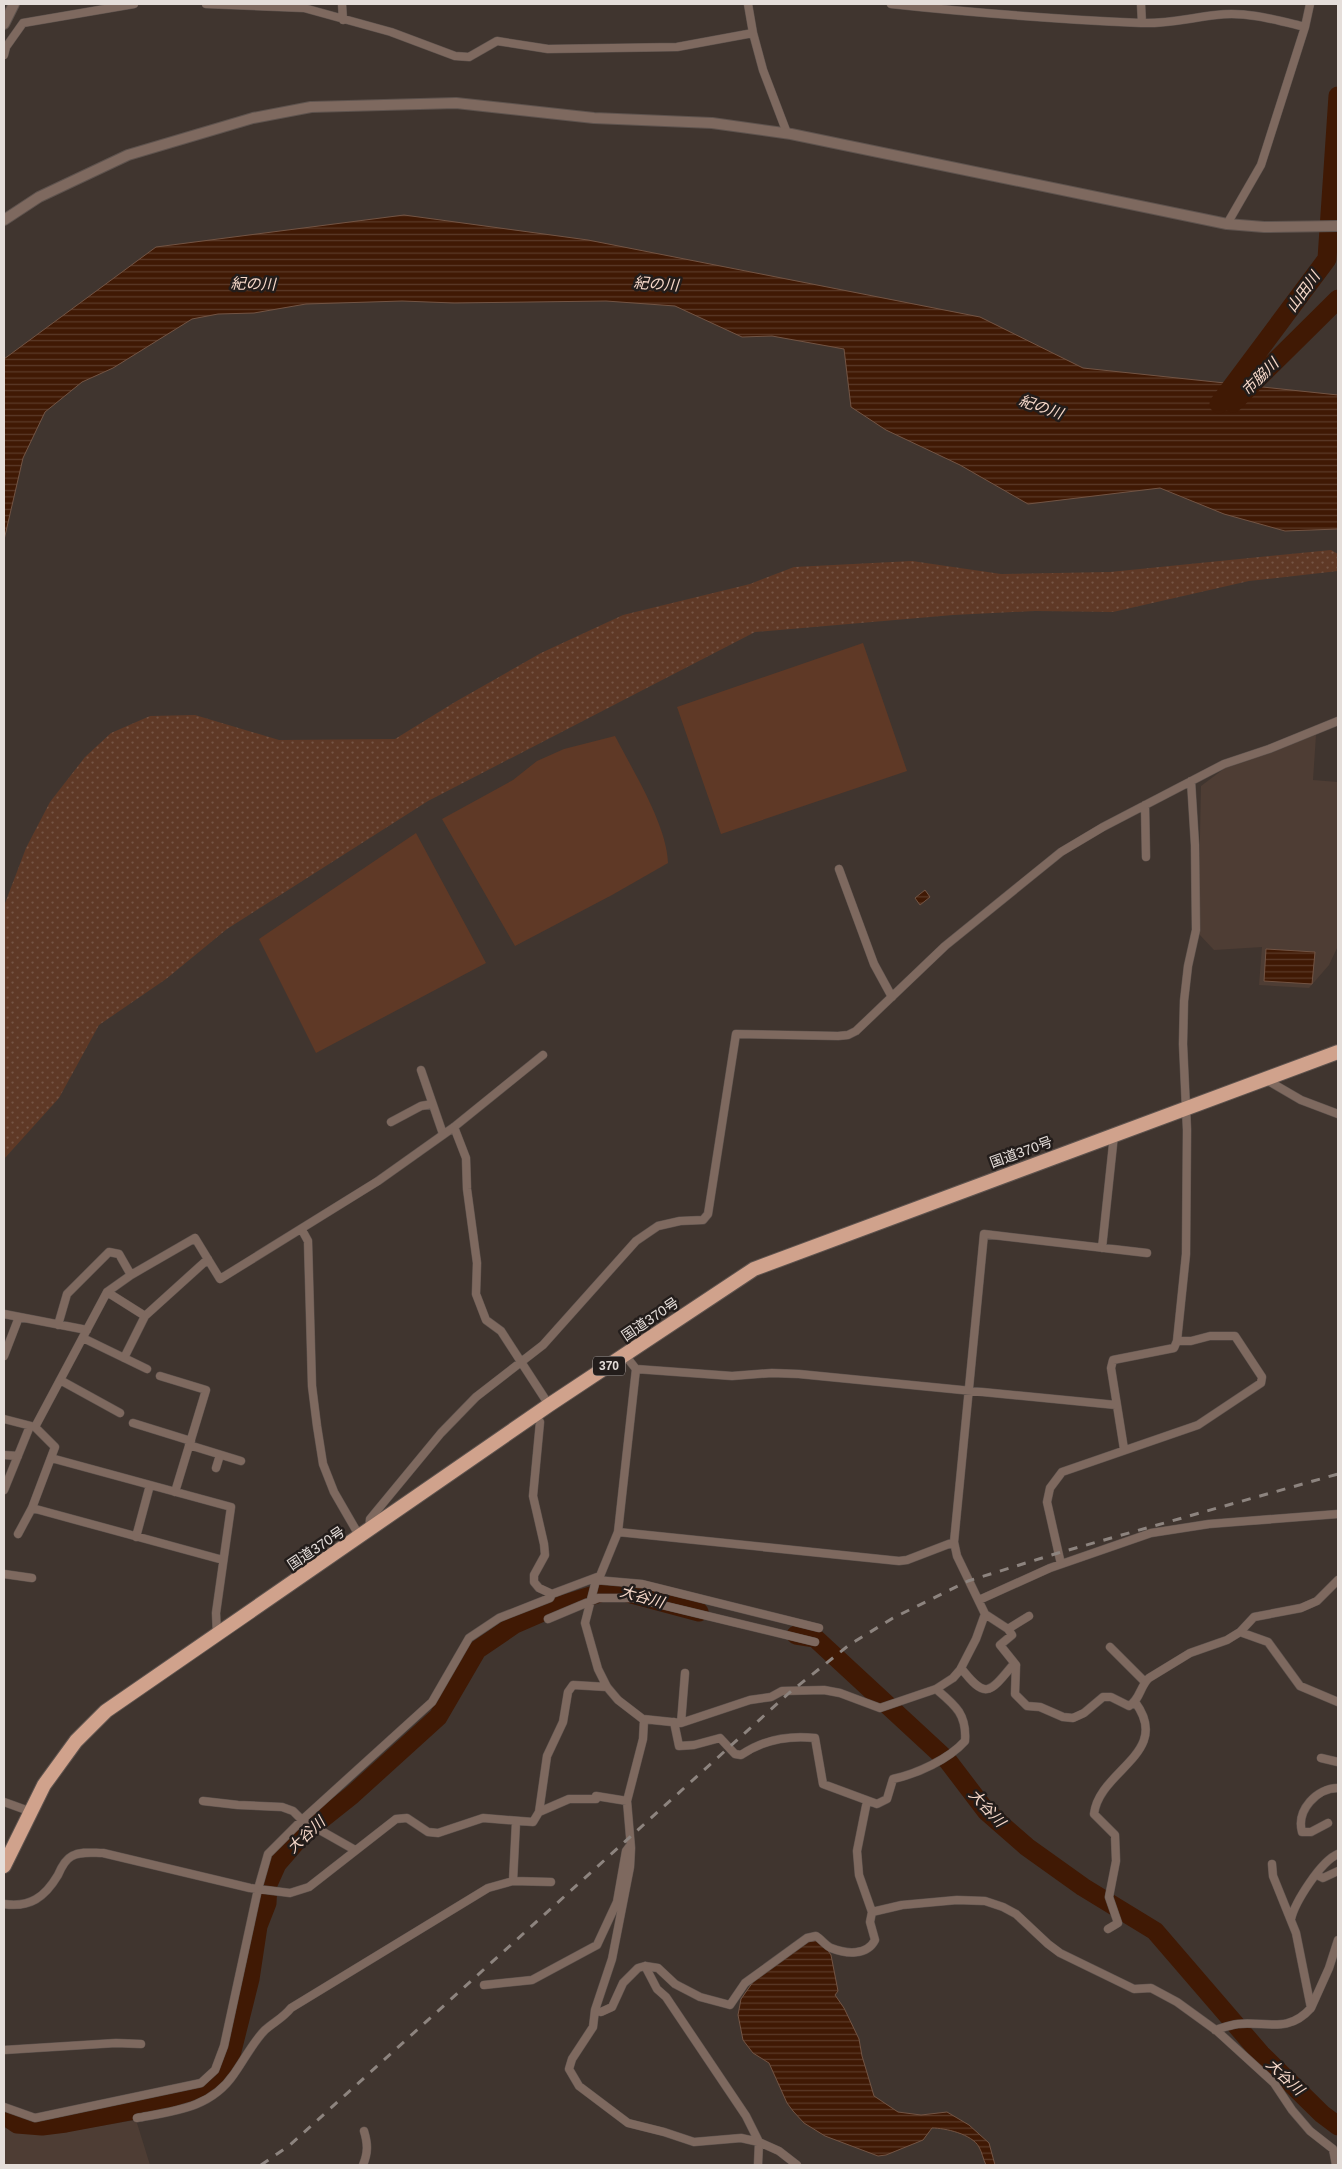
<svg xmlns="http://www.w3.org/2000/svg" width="1342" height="2169" viewBox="0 0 1342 2169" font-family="Arial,'Noto Sans JP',sans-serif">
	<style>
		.built { fill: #4e3d34 }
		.grass { fill: url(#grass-dots) }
		.pitch { fill: #5f3926 }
		.water { fill: url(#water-rules); stroke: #725444 }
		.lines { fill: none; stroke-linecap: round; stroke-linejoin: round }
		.river { stroke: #401904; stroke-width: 19 }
		.minor-casing { stroke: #5e534e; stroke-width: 9 }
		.tertiary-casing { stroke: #5e534e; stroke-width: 12 }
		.trunk-casing { stroke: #5e534e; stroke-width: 16 }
		.minor { stroke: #7e695f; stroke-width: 8 }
		.tertiary { stroke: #7e695f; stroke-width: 10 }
		.trunk { stroke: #d0a28c; stroke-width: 14 }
		.rail { stroke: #8d847f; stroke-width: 3; stroke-dasharray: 9 9; stroke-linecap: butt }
		.labels { text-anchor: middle; stroke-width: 5; stroke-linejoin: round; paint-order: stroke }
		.shield { fill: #231d1b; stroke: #aba4a1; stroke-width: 1 }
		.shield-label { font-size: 12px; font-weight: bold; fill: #e5deda }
		.street-label { font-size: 14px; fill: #e5deda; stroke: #231d1b }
		.water-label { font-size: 15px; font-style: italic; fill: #f7d9ca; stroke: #231d1b }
	</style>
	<defs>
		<pattern id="grass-dots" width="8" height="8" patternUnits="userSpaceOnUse" patternTransform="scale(1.25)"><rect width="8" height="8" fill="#5f3926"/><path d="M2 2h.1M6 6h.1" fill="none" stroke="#765545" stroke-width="1.8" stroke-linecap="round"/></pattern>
		<pattern id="water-rules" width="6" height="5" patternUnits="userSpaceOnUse" patternTransform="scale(1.25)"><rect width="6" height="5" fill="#401904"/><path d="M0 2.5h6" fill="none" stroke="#5b3a28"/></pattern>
	</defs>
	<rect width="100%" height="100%" fill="#40352f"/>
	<path class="built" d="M1316 735 1313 780 1338 782V946L1329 965 1309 988 1259 985 1262 947 1214 950 1198 933 1201 786 1225 768 1256 753Z
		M136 2120 150 2165H4V2128L59 2133Z"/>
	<path class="grass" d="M1331 550 1338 554V571L1249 581 1113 612 1035 611 953 615 755 632 428 801 227 929 166 979 99 1025 59 1098 4 1159V906L26 848 50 802 85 757 111 733 150 716 195 715 279 740 395 739 455 702 541 653 623 615 750 584 794 567 912 561 1001 574 1110 572Z"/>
	<path class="pitch" d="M863 643 907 771 721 834 677 707Z
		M615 736C633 771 667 825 668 863L612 895 515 946 442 819 513 780 537 761 564 749Z
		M416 833 486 963 316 1053 259 939Z"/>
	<path class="water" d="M404 215 588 240 980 317 1083 368 1338 395V529L1285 531 1224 514 1160 488 1028 504 960 465 886 430 851 407 844 349 772 336 742 337 675 306 606 301 454 303 402 301 306 304 254 313 218 314 192 319 113 368 82 382 45 412 23 458 4 540V359L156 247Z
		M925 890 930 897 920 905 915 898Z
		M1266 949 1315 952 1312 984 1264 981Z
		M821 1940 831 1955 838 1991 835 1995 844 2008 859 2039 862 2056 874 2096 898 2112 921 2115 947 2112 969 2125 989 2143 995 2165H986C983 2159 982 2152 979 2147 972 2134 945 2128 932 2128L923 2140 886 2155 878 2156 825 2136 804 2123 793 2111 787 2103 769 2063 753 2053 743 2040 738 2015 741 1999 760 1972 799 1943Z"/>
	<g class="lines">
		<path class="river" d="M1233 403 1338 299
			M1219 404 1327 259 1338 96
			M796 1635 815 1638 948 1761 986 1811 1027 1847 1083 1887 1155 1931 1261 2054 1322 2114 1338 2126
			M4 2115 17 2124 42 2126 66 2123 130 2111 198 2094 220 2082 230 2059 250 1979 258 1926 267 1903 268 1884 277 1864 303 1834 352 1795 438 1717 477 1650 515 1624 552 1608 613 1589 699 1612"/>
		<g class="minor-casing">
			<path id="minor" d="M206 4 304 8 391 32 455 56 469 57 497 41 548 49 677 47 753 33 748 4
				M342 4 343 20
				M891 4C974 13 1057 19 1141 23 1167 24 1190 18 1216 15 1247 11 1276 20 1305 27
				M1141 4 1142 23
				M753 33 763 70 787 133
				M4 55 6 47 23 23 134 4
				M1227 224 1261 165 1305 27 1310 4
				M1145 805 1146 857
				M839 869 874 964 892 997
				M421 1070 443 1134
				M1265 1079 1301 1100 1338 1114
				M391 1122 421 1106 432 1104
				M454 1127 466 1158 467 1189 477 1263 476 1294 486 1320 501 1331 549 1405
				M302 1230 308 1241 312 1386 317 1426 323 1464 334 1492 360 1537
				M1102 1248 1114 1135
				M107 1292 145 1316
				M4 1314 87 1330
				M58 1325 67 1294 109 1252 119 1254 131 1275
				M83 1338 147 1369
				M4 1356 19 1317
				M124 1358 145 1316 208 1259
				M636 1369 732 1376 772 1373 799 1374 1116 1405
				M160 1376 206 1390 175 1492
				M60 1380 120 1413
				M535 1415 540 1422 533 1496 544 1544 545 1555 534 1575V1582L539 1588 552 1594 600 1576 618 1532 636 1369 625 1355
				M4 1419 35 1427 55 1447 32 1508 18 1534
				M133 1423 191 1441
				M35 1427 107 1292 131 1275 195 1238 220 1279 378 1181 454 1127 543 1055
				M189 1445 241 1461
				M1124 1449 1111 1368 1113 1360 1174 1348 1177 1341 1186 1254 1187 1130 1183 1044 1184 1001 1188 966 1196 930 1195 845 1191 781
				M4 1455 18 1456
				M51 1458 231 1507 216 1613 217 1635
				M216 1468 220 1455
				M4 1490 30 1426
				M32 1508 223 1560
				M369 1530 370 1519 441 1433 476 1397 543 1345 636 1241 658 1226 680 1221 703 1220 708 1214 736 1034 838 1036 848 1035 856 1031 945 946 1061 852 1103 827 1224 764 1269 749 1338 721
				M618 1532 899 1561 907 1560 954 1542
				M136 1537 150 1485
				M1061 1564 1047 1502 1050 1488 1062 1472 1198 1425 1261 1383 1262 1377 1235 1336H1210L1191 1341H1177
				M4 1574 32 1578
				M979 1600 1050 1568 1151 1533 1209 1524 1338 1514
				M985 1614 1008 1629 1012 1635 1000 1645 1016 1665
				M548 1619 598 1598H633L815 1642
				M1008 1629 1029 1616
				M1240 1632 1268 1642 1300 1686 1338 1702
				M1110 1647 1145 1682
				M961 1668C985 1699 989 1694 1012 1666L1016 1665 1015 1694 1027 1706 1040 1707 1063 1717 1073 1718 1084 1713 1103 1697H1111L1129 1706C1140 1700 1140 1686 1149 1678L1190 1653 1227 1640 1240 1632 1254 1617 1301 1608 1317 1601 1338 1580
				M643 1719 681 1723 750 1700 771 1697 782 1691 824 1690 840 1693 880 1708 936 1689 953 1678 960 1670 976 1639 985 1614 957 1556 954 1542 984 1234 1147 1253
				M674 1722 679 1746 694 1745 720 1738 735 1754 741 1755C763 1740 787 1735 815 1738L823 1784 877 1804 887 1799 893 1779C917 1774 949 1759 965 1741 967 1714 955 1705 936 1689
				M681 1723 685 1673
				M1321 1758 1338 1762
				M203 1801 238 1805 282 1807 293 1811 302 1820 355 1850
				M4 1802 29 1811
				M539 1812 569 1799H596V1796L627 1801
				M1328 1823 1311 1832H1302C1296 1810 1317 1788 1338 1788
				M1317 1875 1323 1878 1338 1871
				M513 1881 516 1822
				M4 1904C30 1908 45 1897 58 1875 61 1868 66 1859 72 1856 81 1851 93 1853 103 1853L250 1888 290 1893 309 1887 396 1819 407 1818 428 1832 438 1833 483 1818 533 1822 539 1812 547 1756 563 1722 568 1692 573 1685 607 1687
				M872 1912 902 1905 957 1900 985 1901 1003 1907 1016 1914 1048 1944 1060 1953 1134 1989 1151 1988 1177 2002 1217 2031 1274 2083 1292 2110 1310 2131 1333 2149 1336 2165
				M1291 1919C1295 1902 1321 1861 1338 1854
				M1108 1929 1118 1923 1109 1897 1116 1861 1115 1835 1094 1814C1099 1770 1173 1753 1135 1702
				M645 1966 657 1989 666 1997 746 2116 759 2142 758 2165
				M484 1985 532 1980 597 1945 617 1902 626 1851 629 1847
				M1311 2008 1329 1968 1338 1940
				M595 2010 601 2012 612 2007 623 1983 638 1968 645 1966 658 1968 675 1984 700 1997 730 2005 745 1983 807 1938 816 1936C821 1939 826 1946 831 1948 846 1954 867 1956 875 1940L870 1922 872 1912 859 1875 857 1851 867 1801
				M1215 2030C1222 2028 1230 2025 1238 2024 1266 2021 1288 2034 1311 2008L1296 1933 1273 1876 1272 1864
				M4 2050 116 2043 141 2044
				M4 2107 35 2118 201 2083 215 2070 224 2046 258 1889 268 1854 302 1820 432 1702 469 1638 499 1618 550 1598 552 1594
				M137 2118C175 2111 211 2108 234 2074 244 2060 253 2042 265 2030 274 2022 283 2018 291 2008L488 1888 513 1881 551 1882
				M363 2165C368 2153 368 2144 364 2131
				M797 2165 779 2151 759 2142 741 2138 694 2142 664 2132 628 2123 579 2086 569 2069 572 2059 593 2027 595 2010 612 1959 630 1867 631 1848 627 1801 643 1739 644 1720 618 1700 607 1687 598 1669 585 1623 596 1580 642 1584 819 1628"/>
		</g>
		<g class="tertiary-casing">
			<path id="tertiary" d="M4 24 14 4
				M4 220 39 197 128 155 253 118 311 107 456 103 594 118 712 123 791 134 1227 224 1264 227 1338 226"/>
		</g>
		<g class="trunk-casing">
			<path id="trunk" d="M4 1866 44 1785 76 1741 106 1711 549 1405 754 1269 1338 1052"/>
		</g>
		<use href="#minor" class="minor"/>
		<use href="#tertiary" class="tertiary"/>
		<use href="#trunk" class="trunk"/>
		<path class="rail" d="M261 2165 290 2145 789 1693 849 1645 893 1618 968 1581 1058 1553 1338 1474"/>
	</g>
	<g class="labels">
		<rect class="shield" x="593" y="1356.5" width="32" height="19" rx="4"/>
		<g class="shield-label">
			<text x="609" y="1370">370</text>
		</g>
		<g class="street-label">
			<text transform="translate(1021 1152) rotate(-20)" y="5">国道370号</text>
			<text transform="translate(650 1319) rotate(-34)" y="5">国道370号</text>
			<text transform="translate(316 1548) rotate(-34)" y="5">国道370号</text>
		</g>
		<g class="water-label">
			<text transform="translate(253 284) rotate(1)" y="5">紀の川</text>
			<text transform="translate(656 284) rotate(4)" y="5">紀の川</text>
			<text transform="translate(1303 292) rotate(-54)" y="5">山田川</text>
			<text transform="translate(1260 377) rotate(-45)" y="5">市脇川</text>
			<text transform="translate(1041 407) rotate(19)" y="5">紀の川</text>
			<text transform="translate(642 1597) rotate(16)" y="5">大谷川</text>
			<text transform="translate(987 1808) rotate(47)" y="5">大谷川</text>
			<text transform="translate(306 1835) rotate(-43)" y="5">大谷川</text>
			<text transform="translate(1285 2077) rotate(43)" y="5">大谷川</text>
		</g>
	</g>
	<rect width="1342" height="2169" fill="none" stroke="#e5deda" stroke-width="10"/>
</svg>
